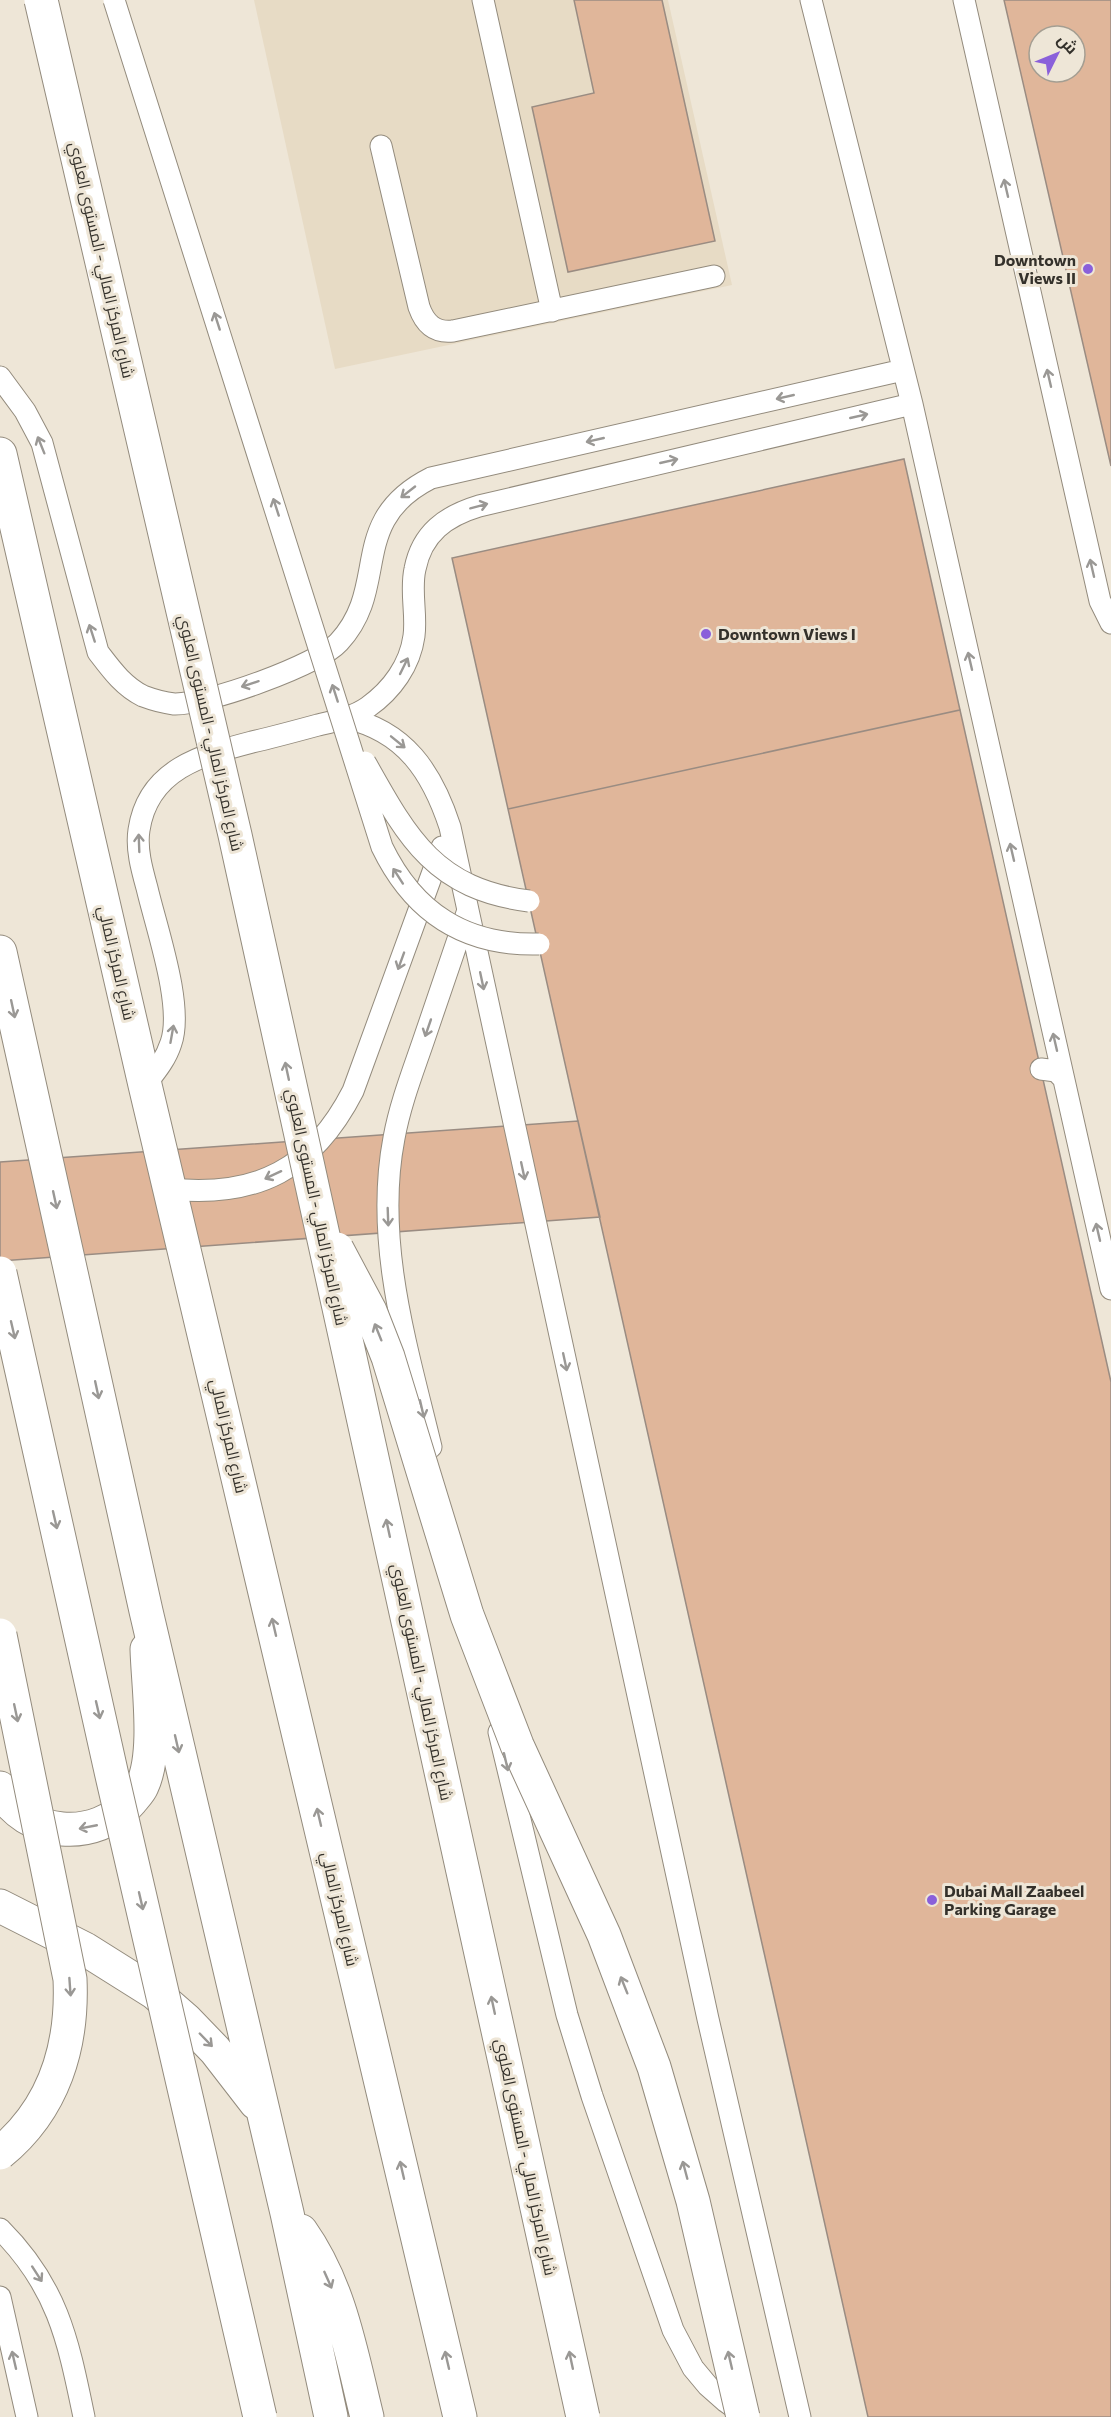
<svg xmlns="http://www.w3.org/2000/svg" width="1111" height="2417" viewBox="0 0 1111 2417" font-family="Commissioner,Cairo,sans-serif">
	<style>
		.built { fill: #e7dbc5 }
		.building { fill: #e0b69a; stroke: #9a8c82; stroke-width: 1.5; fill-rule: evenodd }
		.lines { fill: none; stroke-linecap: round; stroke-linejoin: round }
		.service-casing { stroke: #938b7d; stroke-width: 23 }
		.minor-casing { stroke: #938b7d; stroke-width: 35 }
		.primary-casing { stroke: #938b7d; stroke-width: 35 }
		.service { stroke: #fff; stroke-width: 21 }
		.minor { stroke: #fff; stroke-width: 33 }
		.primary { stroke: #fff; stroke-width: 33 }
		.service-bridge-casing { stroke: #938b7d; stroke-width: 23; stroke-linecap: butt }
		.trunk-bridge-casing { stroke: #938b7d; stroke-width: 35; stroke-linecap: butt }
		.service-bridge { stroke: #fff; stroke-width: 21 }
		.trunk-bridge { stroke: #fff; stroke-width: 33 }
		.oneway { stroke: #9a9895 }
		.poi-dot { fill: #8a60da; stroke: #eee6d7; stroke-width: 2 }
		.labels { text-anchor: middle; stroke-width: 6; stroke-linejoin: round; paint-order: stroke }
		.street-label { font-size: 16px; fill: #34312b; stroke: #eee6d7 }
		.poi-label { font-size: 16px; font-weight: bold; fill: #34312b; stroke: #eee6d7; text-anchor: start }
	</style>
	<rect width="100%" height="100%" fill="#eee6d7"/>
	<path class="built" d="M254 0H668L732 285 335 369Z"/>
	<path class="building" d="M574 0H662L715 241 568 272 532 107 594 93Z
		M1004 0H1111V466ZM1039 36H1075V72H1039Z
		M904 459 960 710 508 809 452 558Z
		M960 710 1111 1382V2417H868L508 809Z
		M578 1121 600 1217 0 1261V1162Z"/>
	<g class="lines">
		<g class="service-casing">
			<path id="service" d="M483 0 552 311
				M811 0 912 404 1111 1289
				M964 0 1100 601 1111 623
				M381 146 419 307C425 324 435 333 453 331L714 276
				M0 377 25 411 42 443 98 652C111 669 123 686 143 696 151 699 166 703 174 704 206 705 318 665 339 642 391 586 346 521 431 478L903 370
				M346 718C405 731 432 772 450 827L708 2019 800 2417
				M1041 1069 1056 1071 1063 1078
				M145 1085C156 1071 166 1059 171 1043 184 1006 156 927 147 888 142 870 136 849 139 830 148 769 202 755 252 742 274 737 296 731 318 725 335 721 354 717 368 707 392 690 410 665 414 636 417 614 410 591 415 569 422 533 446 516 479 506L912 404
				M170 1189C257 1198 313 1169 353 1091L442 847
				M431 1447C407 1347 374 1242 394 1138 400 1105 412 1074 423 1042 438 999 452 956 467 913
				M499 1732 567 2015 592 2096 673 2330 693 2368 708 2386 725 2401 745 2415
				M0 2229C58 2287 68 2340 84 2417
				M0 2297 27 2417"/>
		</g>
		<g class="minor-casing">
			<path id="minor" d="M0 1788C25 1838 97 1843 131 1801 135 1796 140 1791 142 1786 158 1753 148 1686 147 1649"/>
		</g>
		<g class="primary-casing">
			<path id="primary" d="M0 454 145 1085 460 2417
				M0 952 146 1611 287 2213 331 2417
				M0 1906 85 1949 155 1993 186 2020 215 2050 256 2103
				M301 2231C340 2286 351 2352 367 2417"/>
		</g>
		<use href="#service" class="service"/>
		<use href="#minor" class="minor"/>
		<use href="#primary" class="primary"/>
		<g class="service-bridge-casing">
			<path id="service-bridge" d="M114 0 382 847C414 913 465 946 539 944
				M365 762C408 839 435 889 529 901"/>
		</g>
		<g class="trunk-bridge-casing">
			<path id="trunk-bridge" d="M41 0 235 835 583 2417
				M337 1249 370 1311 388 1357 467 1615 517 1745 604 1935 654 2067 693 2201 743 2417
				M0 1273 113 1780 260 2417
				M0 1635 70 1979C73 2046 54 2109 0 2153"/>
		</g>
		<use href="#service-bridge" class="service-bridge"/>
		<use href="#trunk-bridge" class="trunk-bridge"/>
	</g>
	<defs><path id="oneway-shaft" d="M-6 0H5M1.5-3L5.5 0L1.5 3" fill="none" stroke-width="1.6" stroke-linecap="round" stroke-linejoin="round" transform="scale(1.5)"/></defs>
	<g class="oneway">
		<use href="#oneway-shaft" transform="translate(1006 188) rotate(-103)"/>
		<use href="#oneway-shaft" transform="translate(217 321) rotate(-108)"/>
		<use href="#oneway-shaft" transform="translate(1049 378) rotate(-103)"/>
		<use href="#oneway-shaft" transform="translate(785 397) rotate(167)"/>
		<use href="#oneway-shaft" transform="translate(859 416) rotate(-13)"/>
		<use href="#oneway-shaft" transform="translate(595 440) rotate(167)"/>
		<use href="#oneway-shaft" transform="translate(41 445) rotate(-112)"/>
		<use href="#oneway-shaft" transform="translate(669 461) rotate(-13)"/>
		<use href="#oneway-shaft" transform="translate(408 492) rotate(142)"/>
		<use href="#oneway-shaft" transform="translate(479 506) rotate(-15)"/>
		<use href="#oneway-shaft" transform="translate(276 507) rotate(-108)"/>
		<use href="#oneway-shaft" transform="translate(1092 568) rotate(-103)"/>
		<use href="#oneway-shaft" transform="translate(92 633) rotate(-108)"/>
		<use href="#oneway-shaft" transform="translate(970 661) rotate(-103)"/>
		<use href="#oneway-shaft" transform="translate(404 666) rotate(-64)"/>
		<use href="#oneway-shaft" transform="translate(250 684) rotate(162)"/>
		<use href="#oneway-shaft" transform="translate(335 693) rotate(-108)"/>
		<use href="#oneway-shaft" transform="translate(398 742) rotate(39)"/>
		<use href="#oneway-shaft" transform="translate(139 843) rotate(-92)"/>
		<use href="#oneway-shaft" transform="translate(1012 852) rotate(-103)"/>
		<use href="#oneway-shaft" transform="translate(398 876) rotate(-123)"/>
		<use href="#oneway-shaft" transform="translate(401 961) rotate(110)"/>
		<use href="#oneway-shaft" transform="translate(482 981) rotate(78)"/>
		<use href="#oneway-shaft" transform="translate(13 1009) rotate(78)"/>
		<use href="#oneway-shaft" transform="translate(428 1028) rotate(109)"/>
		<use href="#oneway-shaft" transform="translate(172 1034) rotate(-80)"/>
		<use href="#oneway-shaft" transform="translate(1055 1042) rotate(-103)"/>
		<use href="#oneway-shaft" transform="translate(287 1071) rotate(-102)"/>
		<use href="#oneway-shaft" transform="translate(523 1171) rotate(78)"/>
		<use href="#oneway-shaft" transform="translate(273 1175) rotate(155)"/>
		<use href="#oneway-shaft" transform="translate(55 1200) rotate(78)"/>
		<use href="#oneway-shaft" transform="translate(388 1217) rotate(88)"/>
		<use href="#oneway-shaft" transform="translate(1098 1232) rotate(-103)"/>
		<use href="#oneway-shaft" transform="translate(13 1330) rotate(77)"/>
		<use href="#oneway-shaft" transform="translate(378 1332) rotate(-112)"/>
		<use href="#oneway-shaft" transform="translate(565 1362) rotate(78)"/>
		<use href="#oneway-shaft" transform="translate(97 1390) rotate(78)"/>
		<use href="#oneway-shaft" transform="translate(422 1409) rotate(77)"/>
		<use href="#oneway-shaft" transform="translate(55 1520) rotate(77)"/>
		<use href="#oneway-shaft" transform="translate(388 1528) rotate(-102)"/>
		<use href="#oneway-shaft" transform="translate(274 1627) rotate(-103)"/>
		<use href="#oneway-shaft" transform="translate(98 1710) rotate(77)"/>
		<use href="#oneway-shaft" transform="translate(16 1713) rotate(78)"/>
		<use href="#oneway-shaft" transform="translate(177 1744) rotate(77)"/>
		<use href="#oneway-shaft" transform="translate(506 1762) rotate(77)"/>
		<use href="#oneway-shaft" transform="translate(319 1817) rotate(-103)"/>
		<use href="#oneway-shaft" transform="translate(88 1827) rotate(169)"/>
		<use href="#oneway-shaft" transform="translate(141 1901) rotate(77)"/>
		<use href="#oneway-shaft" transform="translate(624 1985) rotate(-112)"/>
		<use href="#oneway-shaft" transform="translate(70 1987) rotate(86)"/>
		<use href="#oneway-shaft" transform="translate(493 2005) rotate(-102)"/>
		<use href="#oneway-shaft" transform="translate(206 2040) rotate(46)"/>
		<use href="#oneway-shaft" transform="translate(402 2170) rotate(-103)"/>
		<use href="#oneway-shaft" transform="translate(685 2170) rotate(-105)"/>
		<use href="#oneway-shaft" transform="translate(37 2274) rotate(57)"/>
		<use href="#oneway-shaft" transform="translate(328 2280) rotate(66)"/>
		<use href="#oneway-shaft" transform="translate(14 2360) rotate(-103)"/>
		<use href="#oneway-shaft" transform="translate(447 2360) rotate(-103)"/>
		<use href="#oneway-shaft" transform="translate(571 2360) rotate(-102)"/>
		<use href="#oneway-shaft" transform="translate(730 2360) rotate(-103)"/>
	</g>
	<g class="poi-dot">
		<circle cx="1088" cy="269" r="6"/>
		<circle cx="706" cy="634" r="6"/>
		<circle cx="932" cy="1900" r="6"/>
	</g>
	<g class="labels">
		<g class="street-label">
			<text transform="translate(102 260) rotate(77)" y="6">شارع المركز المالي - المستوى العلوي</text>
			<text transform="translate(211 733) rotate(77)" y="6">شارع المركز المالي - المستوى العلوي</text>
			<text transform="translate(117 963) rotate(77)" y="6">شارع المركز المالي</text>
			<text transform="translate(317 1207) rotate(78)" y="6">شارع المركز المالي - المستوى العلوي</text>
			<text transform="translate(229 1436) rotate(77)" y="6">شارع المركز المالي</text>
			<text transform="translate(422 1682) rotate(78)" y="6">شارع المركز المالي - المستوى العلوي</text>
			<text transform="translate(340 1909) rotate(77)" y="6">شارع المركز المالي</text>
			<text transform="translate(526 2157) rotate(78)" y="6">شارع المركز المالي - المستوى العلوي</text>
		</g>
		<g class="poi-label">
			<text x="1076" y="266" text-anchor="end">Downtown<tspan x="1076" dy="18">Views II</tspan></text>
			<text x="718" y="640">Downtown Views I</text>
			<text x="944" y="1897">Dubai Mall Zaabeel<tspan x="944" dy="18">Parking Garage</tspan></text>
		</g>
	</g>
	<g transform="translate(1057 54) rotate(47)"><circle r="28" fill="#eee6d7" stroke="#a49e92" stroke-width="1.5"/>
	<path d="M0-4.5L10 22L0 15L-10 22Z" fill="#8a60da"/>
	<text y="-9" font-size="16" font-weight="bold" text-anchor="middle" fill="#34312b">ش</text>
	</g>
</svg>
